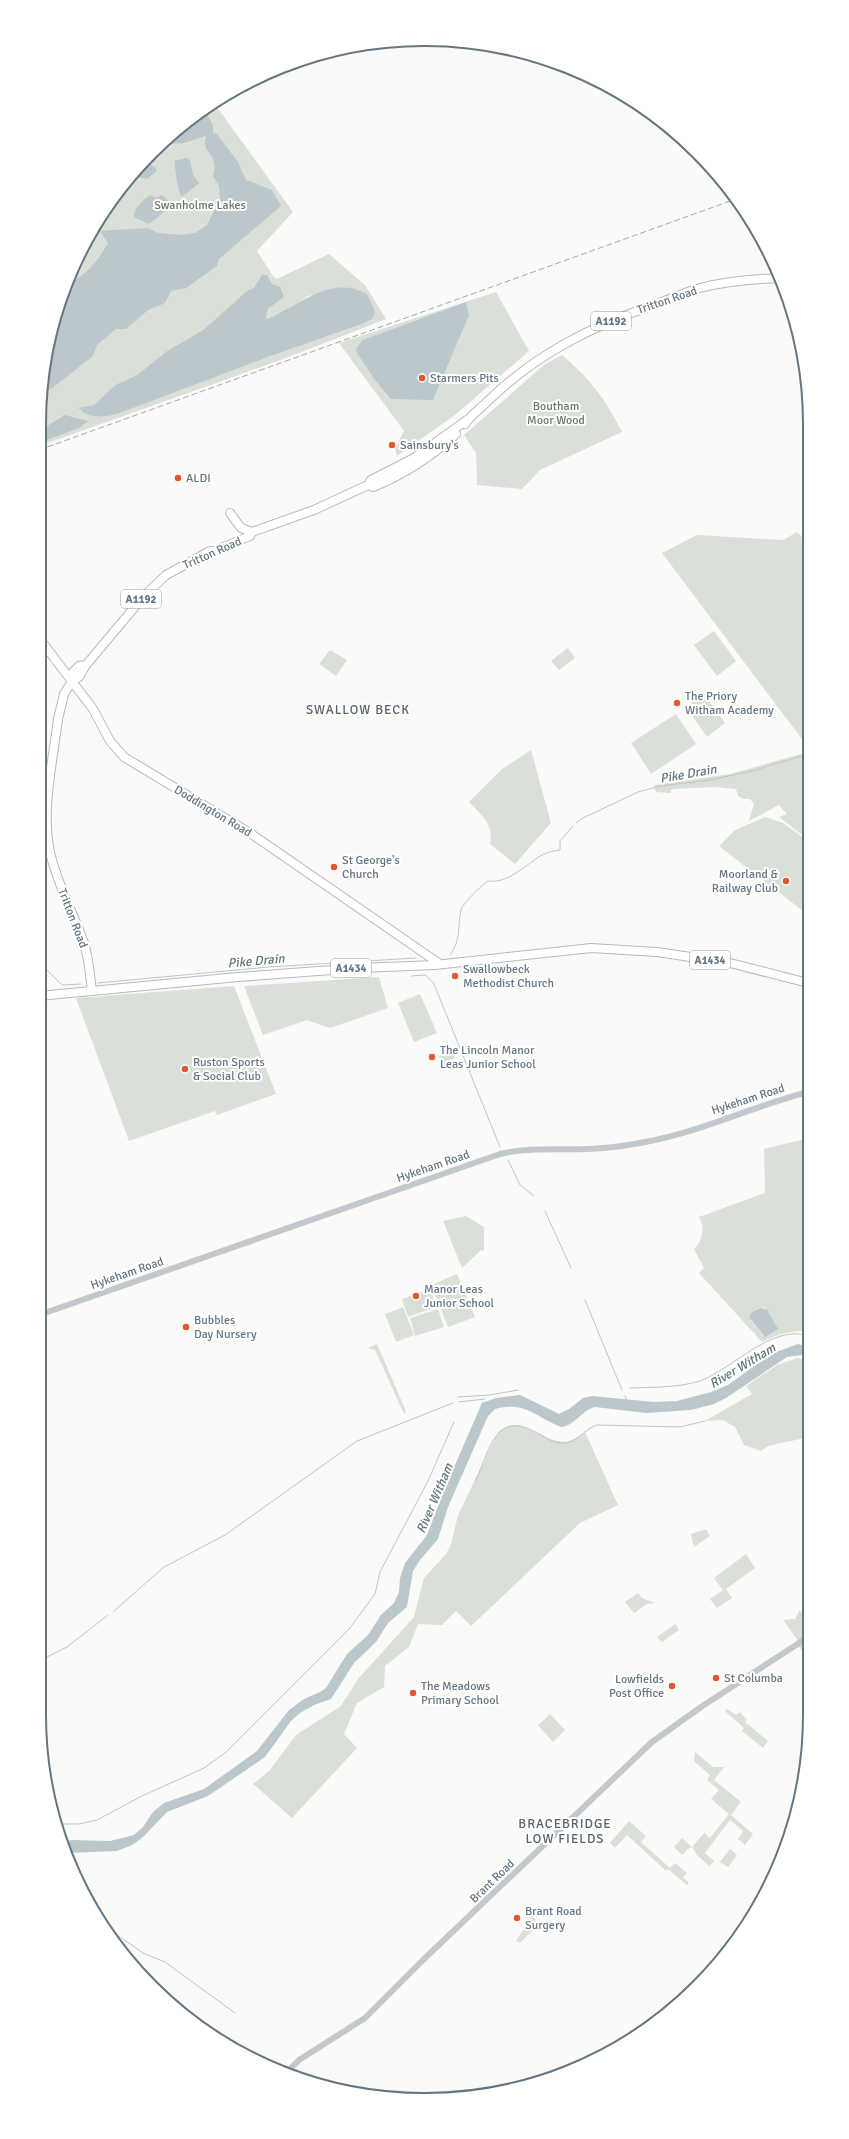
<svg xmlns="http://www.w3.org/2000/svg" width="849" height="2139" viewBox="0 0 849 2139" font-family="Signika,sans-serif">
	<style>
		.green { fill: #dadfd7; fill-rule: evenodd }
		.water { fill: #bbc7cb }
		.lines { fill: none; stroke-linecap: round; stroke-linejoin: round }
		.stream { stroke: #bbc7cb; stroke-width: 1 }
		.major-casing { stroke: #b5babe; stroke-width: 10 }
		.minor { stroke: #c3c8cc; stroke-width: 6 }
		.major { stroke: #fff; stroke-width: 8 }
		.rail { stroke: #a2aab0; stroke-width: 1; stroke-dasharray: 6 3; stroke-linecap: butt }
		.poi-dot { fill: #e4572e; stroke: #fff; stroke-width: 1.5 }
		.labels { text-anchor: middle; stroke-width: 4; stroke-linejoin: round; paint-order: stroke }
		.shield { fill: #fff; stroke: #939fa8; stroke-width: 1 }
		.shield-label { font-size: 11px; font-weight: bold; fill: #657683 }
		.park-label { font-size: 12px; fill: #687a64; stroke: #fff }
		.street-label { font-size: 12px; fill: #657683; stroke: #fff }
		.poi-label { font-size: 12px; fill: #657683; stroke: #fff; text-anchor: start }
		.neighbourhood-label { font-size: 13px; letter-spacing: 1px; fill: #57646e; stroke: #fff }
		.water-label { font-size: 13px; font-style: italic; fill: #60757c; stroke: #fff }
		.rim { fill: none; stroke: #657683; stroke-width: 2 }
	</style>
	<rect width="100%" height="100%" fill="#fafaf8"/>
	<path class="green" d="M214 103 293 212 257 251 273 276 277 279 329 254 365 285 386 319 286 358 39 446V424L52 325 79 254 119 190 170 135ZM272 284 280 287 266 316 267 319 286 311 310 295 362 324 265 358 81 411 78 408 94 405 115 385 137 375 167 351 203 330 248 290Z
		M496 292 529 351 455 415 397 456 395 448 404 431 339 343ZM466 302 372 376 355 350 362 340Z
		M562 355C591 380 605 398 622 432L540 470 522 489 477 485 476 453 464 435 545 364Z
		M797 532 807 541 808 747 662 553 697 535 783 540Z
		M714 631 736 661 717 676 694 645Z
		M568 648 575 658 559 670 551 661Z
		M330 650 347 660 336 676 319 664Z
		M704 694 725 723 707 737 686 707Z
		M676 714 696 744 651 774 631 743Z
		M531 750 551 823 515 864 490 844C494 824 482 816 469 802L501 770Z
		M808 752V837L806 838 779 817 787 814 779 805 749 821 754 804 750 799H744L738 796 736 789 715 787 672 789 670 793 656 792 654 785 730 774Z
		M765 817 783 823 808 841V915L719 846 735 830Z
		M379 977 388 1008 330 1028 307 1020 263 1035 244 986Z
		M234 986 276 1094 217 1115 215 1111 129 1141 76 998Z
		M420 994 437 1033 414 1042 398 1003Z
		M452 1051 455 1058 441 1063 439 1056Z
		M809 1138V1332C794 1329 775 1335 762 1342L699 1273 704 1268 694 1249C703 1240 705 1228 699 1217L765 1193 764 1149ZM763 1307 767 1309 778 1329 763 1335 749 1317 752 1312Z
		M466 1216 484 1227V1250L480 1251 462 1268 443 1221Z
		M457 1274 475 1317 448 1327 431 1285Z
		M430 1289 436 1307 408 1317 402 1299Z
		M403 1307 414 1335 396 1342 385 1314Z
		M438 1309 444 1327 415 1336 410 1318Z
		M377 1344 406 1411 404 1414 375 1350 368 1348Z
		M797 1358 809 1360V1437L768 1446 761 1451 744 1445 735 1427 723 1420 705 1421 752 1394 746 1386 777 1365Z
		M515 1425C542 1428 558 1456 585 1432L618 1505 580 1523 471 1626 456 1611 442 1625 418 1624 409 1647 385 1666 384 1687 357 1703 344 1734 357 1748 292 1818 253 1784 270 1770 296 1735 341 1706 358 1679 414 1617 424 1578 446 1554 451 1544 458 1515 498 1432 505 1427Z
		M706 1529 710 1536 694 1547 691 1534Z
		M746 1554 755 1568 726 1589 732 1598 717 1608 710 1599 723 1590 714 1578Z
		M638 1593 642 1598 655 1603 647 1604 634 1613 625 1602Z
		M800 1610 810 1626V1634L800 1642 810 1653 801 1649 796 1645 799 1642 783 1620 795 1619Z
		M675 1624 679 1630 662 1642 657 1637Z
		M727 1709 736 1715 740 1712 747 1720 745 1722 768 1741 763 1748 742 1731 744 1728 725 1711Z
		M550 1714 565 1730 553 1742 538 1725Z
		M695 1752 713 1767H724L714 1780 741 1802 731 1815 753 1834 745 1845 738 1839 743 1831 730 1820 705 1853 714 1861 709 1866 697 1855 692 1847 688 1849 682 1855 674 1847 682 1838 692 1847 704 1833 710 1838 729 1814 711 1799 719 1790 707 1780 710 1775 694 1761Z
		M629 1821 646 1836 641 1842 670 1868 675 1863 687 1873 683 1877 689 1883 687 1885 669 1870H665L627 1835 615 1848 610 1843Z
		M730 1849 737 1855 728 1867 720 1862Z
		M533 1915 538 1925 520 1943 516 1941Z"/>
	<path class="water" d="M210 106 208 117 213 125V133L217 134 238 162 246 180 272 190 281 206 219 259 217 266 186 288 171 291 165 303 148 310 126 329H116L97 345 93 356 51 389 43 391 52 325 68 284C85 276 99 260 108 243L100 231 148 228 158 233 180 235 195 233 207 225 220 199 219 186 213 176C219 154 204 153 205 142 205 139 207 138 206 136L184 143 162 144 171 135Z
		M186 158 190 160 193 175 199 183 187 193 181 196C177 187 175 171 175 161Z
		M148 164 155 167 157 171 147 179 132 176 142 165Z
		M150 195 156 198 162 195 169 202V208L149 224 134 217C135 206 142 201 150 195Z
		M262 275H267L272 284 280 287 284 297 269 308 266 316 267 319C300 306 330 274 367 294L375 312 372 319 362 324 265 358 117 414C104 417 89 419 78 408L94 405 115 385 137 375 167 351 203 330 248 290 254 288Z
		M466 302 469 315 433 400 391 399 372 376 355 350 362 340Z
		M65 415 88 421 87 422 79 428 39 443V431Z
		M761 1308 767 1309 778 1329 765 1337 749 1317 752 1312Z
		M798 1344 809 1347V1357L802 1355 787 1357 726 1398 714 1404 691 1410 646 1413 595 1407C582 1410 574 1426 561 1427 535 1417 526 1401 495 1409L488 1416 448 1507 438 1539 420 1560 413 1571 407 1607 388 1623 376 1642 354 1663 331 1699 314 1705 300 1713 291 1721 265 1757 208 1796 167 1812 142 1838 132 1845 117 1851 66 1853 61 1842 72 1840 110 1841 134 1835 143 1827 153 1812 164 1803 204 1789 257 1751 289 1710 304 1699 320 1692 326 1688 347 1654 368 1635 381 1615 394 1603 399 1592 400 1578 405 1563 427 1535 445 1488 482 1403 496 1398 520 1395 559 1414 569 1409 583 1398 592 1396 654 1402 677 1401 711 1392 728 1385 771 1354Z"/>
	<g class="lines">
		<path class="stream" d="M576 823 583 818 638 792 661 786 710 780 752 771 808 754
			M450 955C462 938 457 928 461 910 462 904 482 885 488 881 508 884 525 865 542 855 547 852 554 851 560 850V841L573 826
			M39 962 62 985 81 984
			M411 976 426 975 434 984 500 1147
			M98 983 269 967 416 958
			M508 1160 520 1185 534 1196
			M545 1211 571 1268
			M585 1300 622 1390
			M630 1388C653 1387 677 1388 700 1381 733 1369 772 1323 809 1336
			M625 1396 627 1401
			M458 1397 490 1395 518 1390
			M459 1402 485 1399
			M476 1480C488 1454 495 1412 531 1430 541 1434 551 1443 562 1443 576 1444 584 1429 597 1425L680 1427 705 1421
			M114 1611 164 1567 225 1535 357 1441 453 1403
			M39 1661 67 1647 108 1615
			M57 1824H79L97 1820 142 1796 204 1768 225 1753 349 1629 375 1594 380 1572 428 1481 454 1422
			M103 1925 143 1953 165 1962 235 2013"/>
		<g class="major-casing">
			<path id="major" d="M465 424C471 415 481 408 488 401 536 354 592 326 654 305 670 299 685 292 700 288 727 281 753 279 781 278
				M368 485 373 487C405 474 431 457 456 434
				M230 513 241 528 252 532
				M39 638 93 709 110 741 124 757 250 833 440 964
				M72 681 73 672 79 666 86 665
				M92 991C90 975 89 959 84 943 73 912 57 884 50 852 41 809 53 761 58 719L64 694 72 681 79 677 86 665 144 596 166 575 210 551H214L250 536 252 532 314 510 368 485 371 480 414 458 467 420
				M39 996 238 977 359 968 435 965 591 948 657 952 730 963 808 983"/>
		</g>
		<path class="minor" d="M39 1315 500 1154C528 1147 559 1150 588 1149 607 1148 626 1146 645 1142 701 1132 753 1106 808 1092
			M286 2073 299 2060 365 2018 423 1960 652 1742 701 1707 796 1645 810 1634"/>
		<use href="#major" class="major"/>
		<path class="rail" d="M39 450 733 200"/>
	</g>
	<g class="poi-dot">
		<circle cx="422" cy="378" r="4"/>
		<circle cx="392" cy="445" r="4"/>
		<circle cx="178" cy="478" r="4"/>
		<circle cx="677" cy="703" r="4"/>
		<circle cx="334" cy="867" r="4"/>
		<circle cx="786" cy="881" r="4"/>
		<circle cx="455" cy="976" r="4"/>
		<circle cx="432" cy="1057" r="4"/>
		<circle cx="185" cy="1069" r="4"/>
		<circle cx="416" cy="1296" r="4"/>
		<circle cx="186" cy="1327" r="4"/>
		<circle cx="716" cy="1678" r="4"/>
		<circle cx="672" cy="1686" r="4"/>
		<circle cx="413" cy="1693" r="4"/>
		<circle cx="517" cy="1918" r="4"/>
	</g>
	<g class="labels">
		<g class="shield">
			<rect x="591" y="312" width="40" height="18" rx="3"/>
			<rect x="121" y="590" width="40" height="18" rx="3"/>
			<rect x="690" y="951" width="40" height="18" rx="3"/>
			<rect x="331" y="959" width="40" height="18" rx="3"/>
		</g>
		<g class="shield-label">
			<text x="611" y="325">A1192</text>
			<text x="141" y="603">A1192</text>
			<text x="710" y="964">A1434</text>
			<text x="351" y="972">A1434</text>
		</g>
		<g class="park-label">
			<text x="200" y="209">Swanholme Lakes</text>
			<text x="556" y="410">Boutham<tspan x="556" dy="14">Moor Wood</tspan></text>
		</g>
		<g class="street-label">
			<text transform="translate(667 300) rotate(-19)" y="4">Tritton Road</text>
			<text transform="translate(212 553) rotate(-24)" y="4">Tritton Road</text>
			<text transform="translate(213 811) rotate(31)" y="4">Doddington Road</text>
			<text transform="translate(73 918) rotate(69)" y="4">Tritton Road</text>
			<text transform="translate(748 1099) rotate(-18)" y="4">Hykeham Road</text>
			<text transform="translate(433 1166) rotate(-19)" y="4">Hykeham Road</text>
			<text transform="translate(127 1273) rotate(-19)" y="4">Hykeham Road</text>
			<text transform="translate(492 1881) rotate(-44)" y="4">Brant Road</text>
		</g>
		<g class="poi-label">
			<text x="430" y="382">Starmers Pits</text>
			<text x="400" y="449">Sainsbury's</text>
			<text x="186" y="482">ALDI</text>
			<text x="685" y="700">The Priory<tspan x="685" dy="14">Witham Academy</tspan></text>
			<text x="342" y="864">St George's<tspan x="342" dy="14">Church</tspan></text>
			<text x="778" y="878" text-anchor="end">Moorland &amp;<tspan x="778" dy="14">Railway Club</tspan></text>
			<text x="463" y="973">Swallowbeck<tspan x="463" dy="14">Methodist Church</tspan></text>
			<text x="440" y="1054">The Lincoln Manor<tspan x="440" dy="14">Leas Junior School</tspan></text>
			<text x="193" y="1066">Ruston Sports<tspan x="193" dy="14">&amp; Social Club</tspan></text>
			<text x="424" y="1293">Manor Leas<tspan x="424" dy="14">Junior School</tspan></text>
			<text x="194" y="1324">Bubbles<tspan x="194" dy="14">Day Nursery</tspan></text>
			<text x="724" y="1682">St Columba</text>
			<text x="664" y="1683" text-anchor="end">Lowfields<tspan x="664" dy="14">Post Office</tspan></text>
			<text x="421" y="1690">The Meadows<tspan x="421" dy="14">Primary School</tspan></text>
			<text x="525" y="1915">Brant Road<tspan x="525" dy="14">Surgery</tspan></text>
		</g>
		<g class="neighbourhood-label">
			<text x="358" y="714">SWALLOW BECK</text>
			<text x="565" y="1828">BRACEBRIDGE<tspan x="565" dy="15">LOW FIELDS</tspan></text>
		</g>
		<g class="water-label">
			<text transform="translate(688 773) rotate(-10)" y="5">Pike Drain</text>
			<text transform="translate(256 960) rotate(-5)" y="5">Pike Drain</text>
			<text transform="translate(742 1365) rotate(-31)" y="5">River Witham</text>
			<text transform="translate(434 1498) rotate(-67)" y="5">River Witham</text>
		</g>
	</g>
	<path d="M0 0H849V2139H0ZM424 46H425A378 378 0 0 1 803 424V1715A378 378 0 0 1 425 2093H424A378 378 0 0 1 46 1715V424A378 378 0 0 1 424 46Z" fill="#fff" fill-rule="evenodd"/>
	<path class="rim" d="M424 46H425A378 378 0 0 1 803 424V1715A378 378 0 0 1 425 2093H424A378 378 0 0 1 46 1715V424A378 378 0 0 1 424 46Z"/>
</svg>
